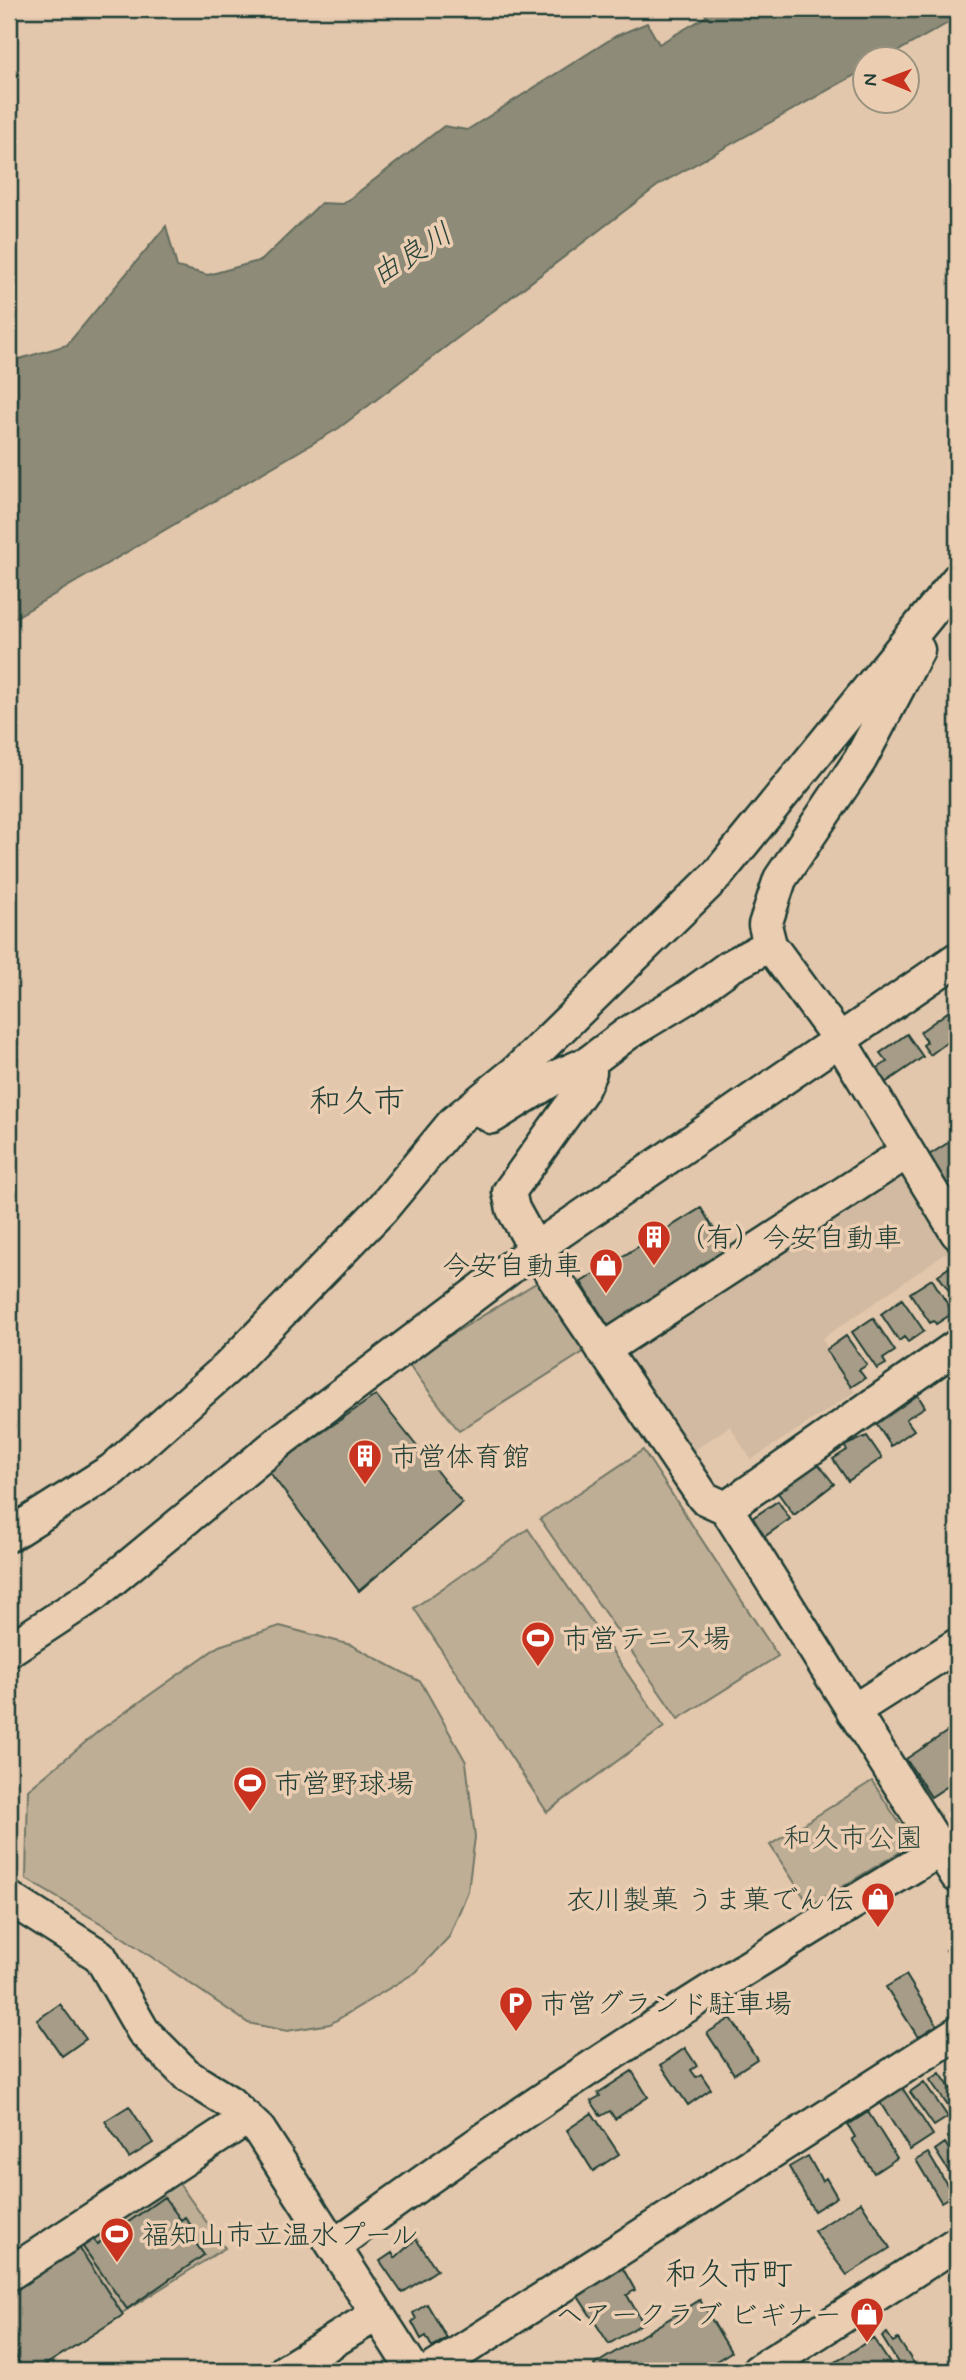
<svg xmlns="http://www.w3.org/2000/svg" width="966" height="2380" viewBox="0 0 966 2380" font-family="Mynerve,'Klee One',sans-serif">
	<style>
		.built { fill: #d1baa1 }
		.green { fill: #bfae96; stroke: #6f7665; stroke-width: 2 }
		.water { fill: #8e8b78; stroke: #626c5d; stroke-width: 2 }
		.building { fill: #a69c87; stroke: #1f3d34; stroke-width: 2 }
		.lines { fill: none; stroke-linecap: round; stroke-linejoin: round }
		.minor-casing { stroke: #1f3d34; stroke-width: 37 }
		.minor { stroke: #ebcdb1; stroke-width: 32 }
		.labels { text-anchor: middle; stroke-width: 7; stroke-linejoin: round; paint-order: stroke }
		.poi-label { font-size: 28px; fill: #1f3d34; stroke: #ebcdb1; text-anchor: start }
		.park-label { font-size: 28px; fill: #2f483e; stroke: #ebcdb1 }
		.water-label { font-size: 30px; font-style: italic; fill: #2a453b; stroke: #ebcdb1 }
		.quarter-label { font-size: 32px; fill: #1f3d34; stroke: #ebcdb1 }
	</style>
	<rect width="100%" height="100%" fill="#e3c7ac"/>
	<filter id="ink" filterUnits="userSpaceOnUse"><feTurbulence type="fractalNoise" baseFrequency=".0143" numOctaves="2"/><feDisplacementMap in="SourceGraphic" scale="14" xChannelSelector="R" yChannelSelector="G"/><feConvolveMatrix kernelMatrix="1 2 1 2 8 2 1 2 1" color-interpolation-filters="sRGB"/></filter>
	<g filter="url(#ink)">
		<path class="built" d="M903 1169 953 1248 822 1339 855 1392 751 1460 730 1426 689 1454 617 1349Z"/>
		<path class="green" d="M536 1283H543L584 1342 585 1351 459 1431 407 1362Z
			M643 1450 778 1656 678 1719 540 1519Z
			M528 1529 664 1727 547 1812 414 1608Z
			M280 1626 351 1645 421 1682 466 1762 475 1837 468 1891 449 1937 416 1972 330 2024 287 2031 248 2023 112 1930 26 1879 28 1790 100 1730 219 1646Z
			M872 1781 913 1844 810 1906 770 1845Z
			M173 2175 225 2248 30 2371H9V2279Z"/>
		<path class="water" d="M700 9H957V18L884 59 864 60V70L660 184 339 428 9 621V362L67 345 166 226 177 267 208 275 262 260 321 203 343 204 444 126 467 130 616 36 647 23 659 44 707 16Z"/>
		<path class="building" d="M952 1009 957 1016V1035L930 1055 923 1045 927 1042 920 1032Z
			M907 1034 923 1057 882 1085 873 1071 887 1062 880 1053Z
			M957 1137V1190L953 1193 929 1155Z
			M701 1208 728 1252 608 1326 581 1282Z
			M957 1262V1302L938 1275Z
			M932 1279 953 1313 936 1324 934 1321 930 1323 910 1293Z
			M902 1299 924 1331 908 1342 904 1337 899 1341 881 1314Z
			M873 1318 895 1351 883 1359 886 1364 877 1369 852 1332Z
			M846 1336 867 1365 859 1370 865 1378 851 1387 826 1350Z
			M917 1394 925 1407 906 1419 914 1430 891 1446 875 1422Z
			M376 1395 462 1503 359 1591 268 1470Z
			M867 1436 882 1458 848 1481 833 1459 847 1450 844 1446Z
			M817 1462 834 1484 794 1515 778 1493Z
			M778 1501 790 1519 761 1539 749 1520Z
			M957 1725V1780L931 1797 906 1759Z
			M957 1942V1967L946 1950Z
			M906 1975 937 2025 918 2037 886 1987Z
			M60 2004 86 2039 62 2056 37 2020Z
			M731 2018 757 2059 734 2074 707 2033Z
			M685 2048 697 2066 691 2070 696 2077 701 2074 711 2089 688 2105 661 2065Z
			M632 2071 648 2097 615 2119 610 2111 601 2116 591 2101 600 2096 598 2093Z
			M940 2073 957 2098V2119L930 2080Z
			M924 2082 948 2117 934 2126 910 2092Z
			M901 2086 933 2135 910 2150 879 2101Z
			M129 2106 153 2143 129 2158 105 2121Z
			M868 2112 897 2158 874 2173 852 2139 855 2137 848 2125Z
			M592 2113 619 2154 593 2171 567 2130Z
			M957 2131V2151L948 2137Z
			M945 2143 957 2162V2184L935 2150Z
			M928 2153 953 2195 941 2202 916 2160Z
			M808 2156 822 2181 826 2178 837 2197 814 2211 789 2167Z
			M164 2197 181 2220 185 2217 192 2227 187 2231 204 2255 127 2309 81 2244 92 2237 97 2244Z
			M861 2202 890 2248 847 2275 814 2231Z
			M416 2239 437 2270 402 2293 380 2261 392 2253 395 2258Z
			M78 2246 123 2315 36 2371H25L9 2346V2291Z
			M622 2267 635 2290 627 2295 643 2323 609 2344 577 2295Z
			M700 2300 731 2352 700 2371H598L594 2365Z
			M427 2304 447 2338 432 2347 426 2336 421 2339 412 2322 416 2319 413 2313Z
			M887 2333 893 2342 898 2339 919 2371H903L882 2337Z
			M873 2338 895 2371H822Z"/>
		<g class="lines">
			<g class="minor-casing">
				<path id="minor" d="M918 650 860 760 780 879 765 925 770 945 839 1039 957 1233
					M588 1063 590 1072 582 1090 509 1192 513 1209 535 1249 704 1498 726 1508 957 1876
					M474 1106 492 1117 558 1076 588 1063 628 1033 686 998 729 967 770 945
					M603 1350 907 1152
					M726 1508 957 1346
					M9 1535 112 1470 228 1367 382 1209 454 1122 518 1070 718 874 957 580
					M9 1650 96 1593 284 1438 535 1249 957 959
					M853 1711 957 1645
					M9 1898 100 1956 143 2031 189 2077 229 2102 259 2130 414 2371
					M334 2246C533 2099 744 1967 957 1840
					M9 2274 247 2118
					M285 2371 377 2314
					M430 2371 957 2033
					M758 2371 957 2243"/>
			</g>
			<use href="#minor" class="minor"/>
		</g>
	</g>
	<defs>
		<g id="building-pin" transform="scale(1.75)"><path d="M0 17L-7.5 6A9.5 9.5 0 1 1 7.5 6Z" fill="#c8321e" stroke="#ebcdb1"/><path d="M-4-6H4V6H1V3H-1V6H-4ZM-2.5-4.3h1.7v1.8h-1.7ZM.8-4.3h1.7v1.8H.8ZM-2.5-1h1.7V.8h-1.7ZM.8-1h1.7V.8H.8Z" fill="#fff"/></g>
		<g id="shop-pin" transform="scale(1.75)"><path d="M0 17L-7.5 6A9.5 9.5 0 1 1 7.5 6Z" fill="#c8321e" stroke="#ebcdb1"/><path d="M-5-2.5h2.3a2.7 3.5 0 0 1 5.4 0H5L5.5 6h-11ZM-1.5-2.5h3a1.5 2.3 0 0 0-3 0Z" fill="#fff"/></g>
		<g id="stadium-pin" transform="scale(1.75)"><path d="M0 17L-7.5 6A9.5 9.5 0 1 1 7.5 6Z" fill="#c8321e" stroke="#ebcdb1"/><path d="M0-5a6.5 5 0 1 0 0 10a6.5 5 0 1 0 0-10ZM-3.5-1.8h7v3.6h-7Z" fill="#fff"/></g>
		<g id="parking-pin" transform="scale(1.75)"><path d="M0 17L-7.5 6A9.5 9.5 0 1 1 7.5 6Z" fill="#c8321e" stroke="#ebcdb1"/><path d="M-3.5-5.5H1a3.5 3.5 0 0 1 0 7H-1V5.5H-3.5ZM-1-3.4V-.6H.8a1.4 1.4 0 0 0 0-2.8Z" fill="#fff"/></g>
	</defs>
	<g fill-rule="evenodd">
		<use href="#building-pin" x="654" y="1237"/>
		<use href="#shop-pin" x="606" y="1265"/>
		<use href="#building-pin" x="365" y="1456"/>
		<use href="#stadium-pin" x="538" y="1638"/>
		<use href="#stadium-pin" x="250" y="1783"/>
		<use href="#shop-pin" x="878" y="1899"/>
		<use href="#parking-pin" x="516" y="2003"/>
		<use href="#stadium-pin" x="117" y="2234"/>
		<use href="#shop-pin" x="867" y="2314"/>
	</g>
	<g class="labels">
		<g class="poi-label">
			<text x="678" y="1247">（有）今安自動車</text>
			<text x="582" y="1275" text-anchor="end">今安自動車</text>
			<text x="390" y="1466">市営体育館</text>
			<text x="562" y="1648">市営テニス場</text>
			<text x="274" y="1793">市営野球場</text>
			<text x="854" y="1909" text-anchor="end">衣川製菓 うま菓でん伝</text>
			<text x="540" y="2013">市営グランド駐車場</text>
			<text x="142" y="2244">福知山市立温水プール</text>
			<text x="842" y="2324" text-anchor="end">ヘアークラブ ビギナー</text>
		</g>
		<g class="park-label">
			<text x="853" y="1847">和久市公園</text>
		</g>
		<g class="water-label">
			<text transform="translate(411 254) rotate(-32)" y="10">由良川</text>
		</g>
		<g class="quarter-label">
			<text x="357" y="1111">和久市</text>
			<text x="729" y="2284">和久市町</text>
		</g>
	</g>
	<rect width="966" height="2380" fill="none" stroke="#ebcdb1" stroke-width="35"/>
	<rect x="18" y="18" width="931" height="2345" fill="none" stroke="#1f3d34" stroke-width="2.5" filter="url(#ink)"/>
	<g transform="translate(886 80) rotate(271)"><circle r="33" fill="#ebcdb1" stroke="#99937f" stroke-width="2"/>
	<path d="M0-5L12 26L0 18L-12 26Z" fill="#c8321e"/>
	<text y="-10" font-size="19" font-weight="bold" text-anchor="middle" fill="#1f3d34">N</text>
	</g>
</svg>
